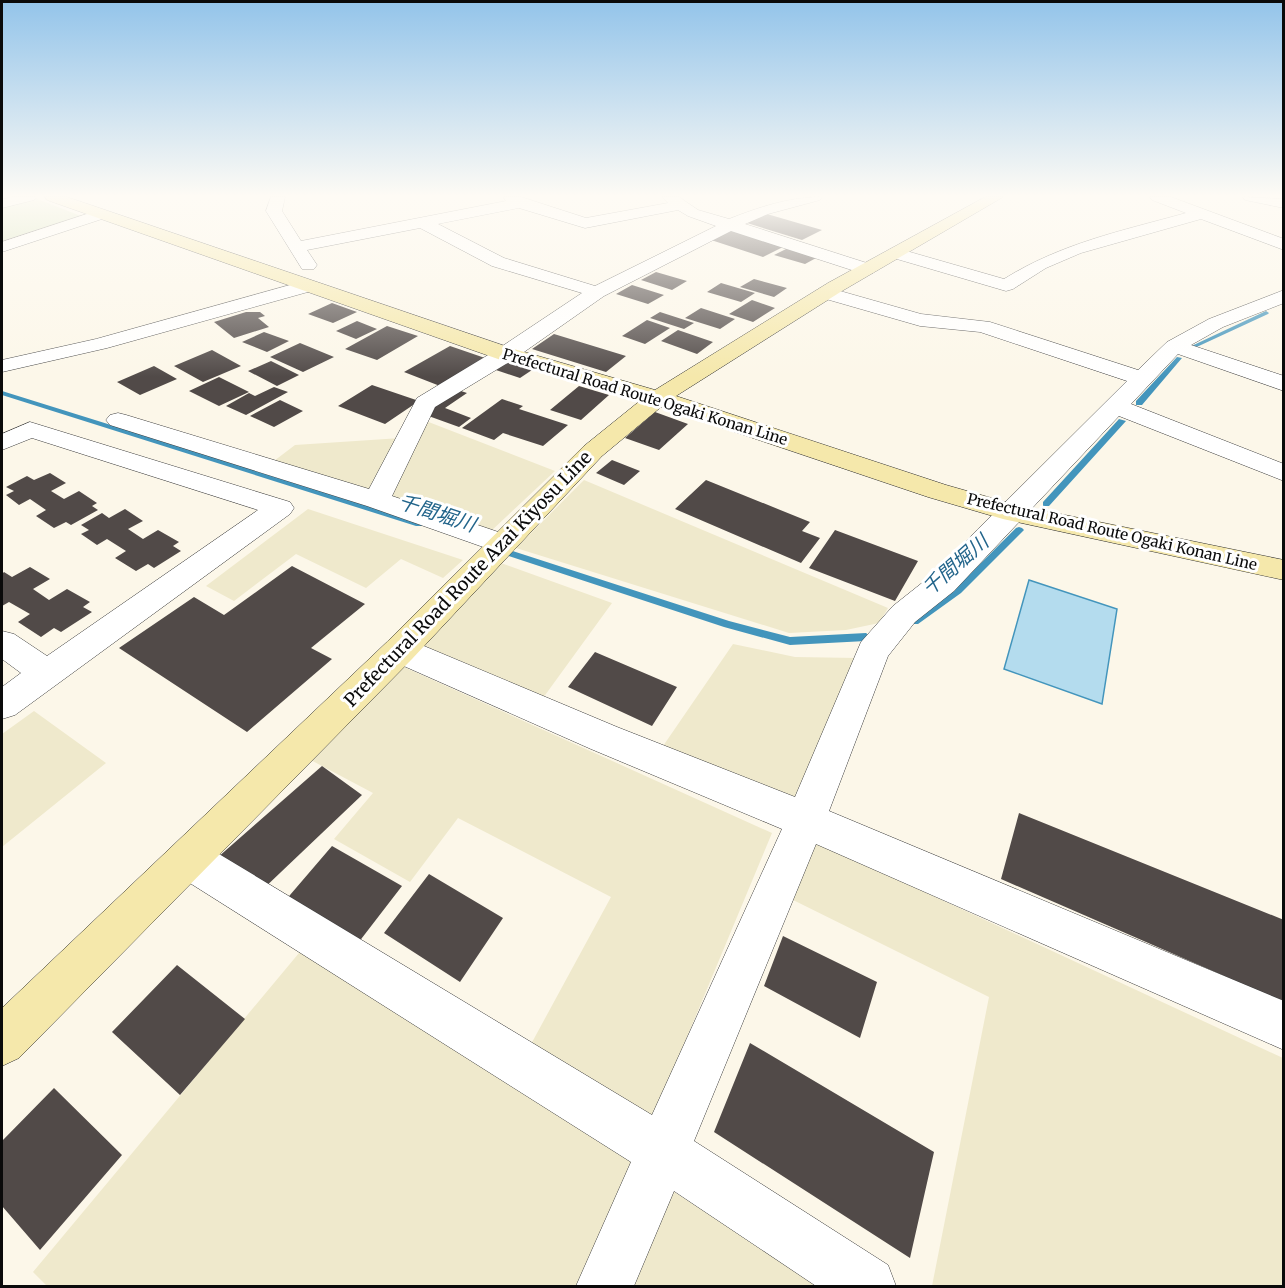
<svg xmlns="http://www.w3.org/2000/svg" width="1285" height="1288" viewBox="0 0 1285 1288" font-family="Merriweather,'Noto Sans JP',serif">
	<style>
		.farmland { fill: #efe9cc }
		.green { fill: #d1e2b7 }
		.water { fill: #b4dcee; stroke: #4395bc; stroke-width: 1.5 }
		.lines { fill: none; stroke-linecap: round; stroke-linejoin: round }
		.stream { fill: #4395bc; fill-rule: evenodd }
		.building { fill: #514a48 }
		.minor-casing { stroke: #3d3d3d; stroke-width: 1 }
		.secondary-casing { stroke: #2c2c2c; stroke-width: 1 }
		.minor { fill: #fff; fill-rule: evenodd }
		.secondary { fill: #f5e8ab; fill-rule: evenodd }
		.labels { text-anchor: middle; stroke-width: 6; stroke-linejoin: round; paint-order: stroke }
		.far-street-label { font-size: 15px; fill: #0a0a0a; stroke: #fff }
		.street-label { font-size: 18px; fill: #0a0a0a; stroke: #fff }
		.water-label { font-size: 20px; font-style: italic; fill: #23658b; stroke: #fff }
	</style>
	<rect width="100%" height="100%" fill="#fcf7e9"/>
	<path class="farmland" d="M426 421 555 471 490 532 389 499Z
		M401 438 372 492 270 464 295 445Z
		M584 480 888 608 879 623 846 630 789 633 516 548Z
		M308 509 463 560 443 578 401 559 366 588 296 554 234 601 206 586Z
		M498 562 612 603 543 698 420 647Z
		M733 644 795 657 857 658 800 802 661 749Z
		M395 663 772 833 652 1121 530 1046 611 897 458 818 410 882 334 839 373 793 305 757Z
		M34 711 106 763 2 847V734Z
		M808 838 1283 1058V1286H932L989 997 785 896Z
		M314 935 652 1162 598 1286H47L33 1272Z
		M665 1186 820 1286H624Z"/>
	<path class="green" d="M35 198 81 216 2 241V206Z"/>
	<path class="water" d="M1029 580 1117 609 1102 704 1004 669Z"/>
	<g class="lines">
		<path class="stream" d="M1266 311 1269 313 1268 314 1188 351 1183 350Z
			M1177 357 1182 358 1142 405H1136V401Z
			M2 391 422 522 423 524 422 526H416L2 395Z
			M1119 419 1126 421 1049 506H1043V502Z
			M1019 527 1022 528 1024 530 961 593 918 624H910L909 621 910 618 955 589 1016 528Z
			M500 547 729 621 790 637 866 633 871 637 866 641 790 645 724 627 497 552 495 550 497 548Z"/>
	</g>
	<path class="building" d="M767 214 822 230 802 240 747 223Z
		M729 229 785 246 763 257 708 239Z
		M788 248 818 257 805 264 774 255Z
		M656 272 687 281 672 290 641 280Z
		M754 279 787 288 774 297 740 287Z
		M721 283 755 293 741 302 707 292Z
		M632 285 664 295 648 304 616 294Z
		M752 300 775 308 753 322 729 314Z
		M332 303 357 312 333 323 308 314Z
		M701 308 735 319 720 329 685 318Z
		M246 312H260L265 316 258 318 269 327 234 338 214 322Z
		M660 312 694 323 684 329 650 318Z
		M647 320 670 328 645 344 622 336Z
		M357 321 377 329 356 339 336 331Z
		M387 326 418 336 377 360 345 349Z
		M678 330 713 342 697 354 661 341Z
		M264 332 289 341 267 352 242 342Z
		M554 334 626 356 606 372 532 349Z
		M300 343 334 357 303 372 270 357Z
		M450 346 485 358 440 386 404 372Z
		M212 350 241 366 203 382 174 366Z
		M502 360 532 370 520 378 490 368Z
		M271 361 299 375 277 386 248 371Z
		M154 366 177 379 140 395 117 382Z
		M219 377 249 392 219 406 189 391Z
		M372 385 419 401 385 424 338 406Z
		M579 386 609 395 581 420 550 410Z
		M274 387 288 392 246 415 226 406 249 393 255 396Z
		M458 390 467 393 445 408 471 418 459 427 423 414Z
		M502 399 523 406 519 409 568 425 543 446 503 433 494 440 462 428Z
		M280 400 303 411 274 427 250 416Z
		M655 412 688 424 659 450 625 438Z
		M612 460 640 471 624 485 596 473Z
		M50 473 66 483 51 491 64 499 79 491 97 503 92 506 98 510 71 525 66 522 54 528 36 516 46 510 30 499 19 505 6 495 14 491 6 487 27 476 34 480Z
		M706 480 810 522 802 531 820 538 801 563 675 509Z
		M125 509 143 521 128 529 143 539 158 530 179 542 173 546 181 551 154 568 148 564 136 571 115 558 126 551 107 539 97 545 81 534 89 530 81 525 102 513 109 518Z
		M835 530 918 561 895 601 809 568Z
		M292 566 365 604 311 648 332 659 247 732 119 648 194 597 224 615Z
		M30 567 50 579 33 589 49 600 67 589 90 602 83 607 92 612 61 632 54 628 41 637 18 622 30 614 9 602 2 606V574L4 572 12 577Z
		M595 652 677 687 652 726 568 687Z
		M322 766 362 795 260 892 217 858Z
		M1019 813 1284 920V1002L1001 879Z
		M332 846 402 886 355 947 284 902Z
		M429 874 503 918 460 982 384 933Z
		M783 936 877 982 860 1038 764 986Z
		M177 965 245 1019 180 1095 112 1032Z
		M750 1043 934 1152 910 1258 714 1132Z
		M54 1088 122 1155 40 1250 2 1206V1141Z"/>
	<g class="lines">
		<g class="minor-casing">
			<path id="minor" d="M11 197H36L34 200 2 208V200Z
				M271 197H285L282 211 301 241 506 201 503 197H521L586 218 668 203 662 197H679L698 210 729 219C760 207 789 197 822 197L820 200 768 214 745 224 873 265 876 269 873 273H861L731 231 604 296 514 359 435 407 392 496 513 537 517 544 513 551 503 554 367 506 110 425 106 420 110 415 118 413 126 415 369 489 417 398 498 349 582 293 492 266 420 228 307 250 317 265 314 269H302L266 211ZM519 208 585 228 678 210 688 216 716 226 595 286 504 258 438 224Z
				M1150 197H1171L1284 239V250L1201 219 1081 253 1046 268 1013 289 1006 291 890 257 887 253 890 249 896 248 1004 279C1062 243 1121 231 1186 213L1152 200Z
				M1243 197 1284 199V208L1245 200Z
				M99 210 107 215 105 218 2 252V242Z
				M308 280 315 282 317 286 315 290 107 348 2 372V360L96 339Z
				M826 287 921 314 990 322 1138 370 1167 342 1209 319 1284 290V303L1223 327 1191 345 1284 376V391L1178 354 1131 404 1284 464V481L1119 416 954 591 915 622 888 656 829 811 1284 1001V1050L816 844 694 1141 888 1265 896 1286H816L674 1191 634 1286H576L631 1162 174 873 168 859 174 845 189 839 204 845 652 1115 782 829 591 749 388 659 383 650 388 641 400 637 412 641 617 727 795 797 861 642 893 606 932 575 1127 381 980 332 920 326 819 297 817 293 819 289Z
				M30 422 290 502 294 508 290 514 15 715 2 719V687L21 673 2 659V631L14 634 47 656 258 510 32 438 2 450V434Z"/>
		</g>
		<g class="secondary-casing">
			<path id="secondary" d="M45 197H67L514 349 655 390 828 283 985 197H1003L842 291 676 396 946 485 1016 505 1284 560V580L1003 519 928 497 661 407 602 456 412 659 19 1058 2 1066V1008L388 641 584 446 641 400 498 359 47 200Z"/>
		</g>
		<use href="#minor" class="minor"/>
		<use href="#secondary" class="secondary"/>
	</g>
	<linearGradient id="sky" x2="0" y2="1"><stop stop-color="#93c4ea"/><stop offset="0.52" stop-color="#fefbf5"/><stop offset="1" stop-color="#fefbf5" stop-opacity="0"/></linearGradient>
	<rect width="1285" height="377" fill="url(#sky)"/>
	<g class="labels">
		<g class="far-street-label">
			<text transform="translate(645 397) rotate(17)" y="5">Prefectural Road Route Ogaki Konan Line</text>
			<text transform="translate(1112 532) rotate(13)" y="5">Prefectural Road Route Ogaki Konan Line</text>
		</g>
		<g class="street-label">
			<text transform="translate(468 579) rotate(-46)" y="6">Prefectural Road Route Azai Kiyosu Line</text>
		</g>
		<g class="water-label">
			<text transform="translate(437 513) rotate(18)" y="7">千間堀川</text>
			<text transform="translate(955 565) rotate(-41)" y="7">千間堀川</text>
		</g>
	</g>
	<rect width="1285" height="1288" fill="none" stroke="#0a0a0a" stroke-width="6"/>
</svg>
